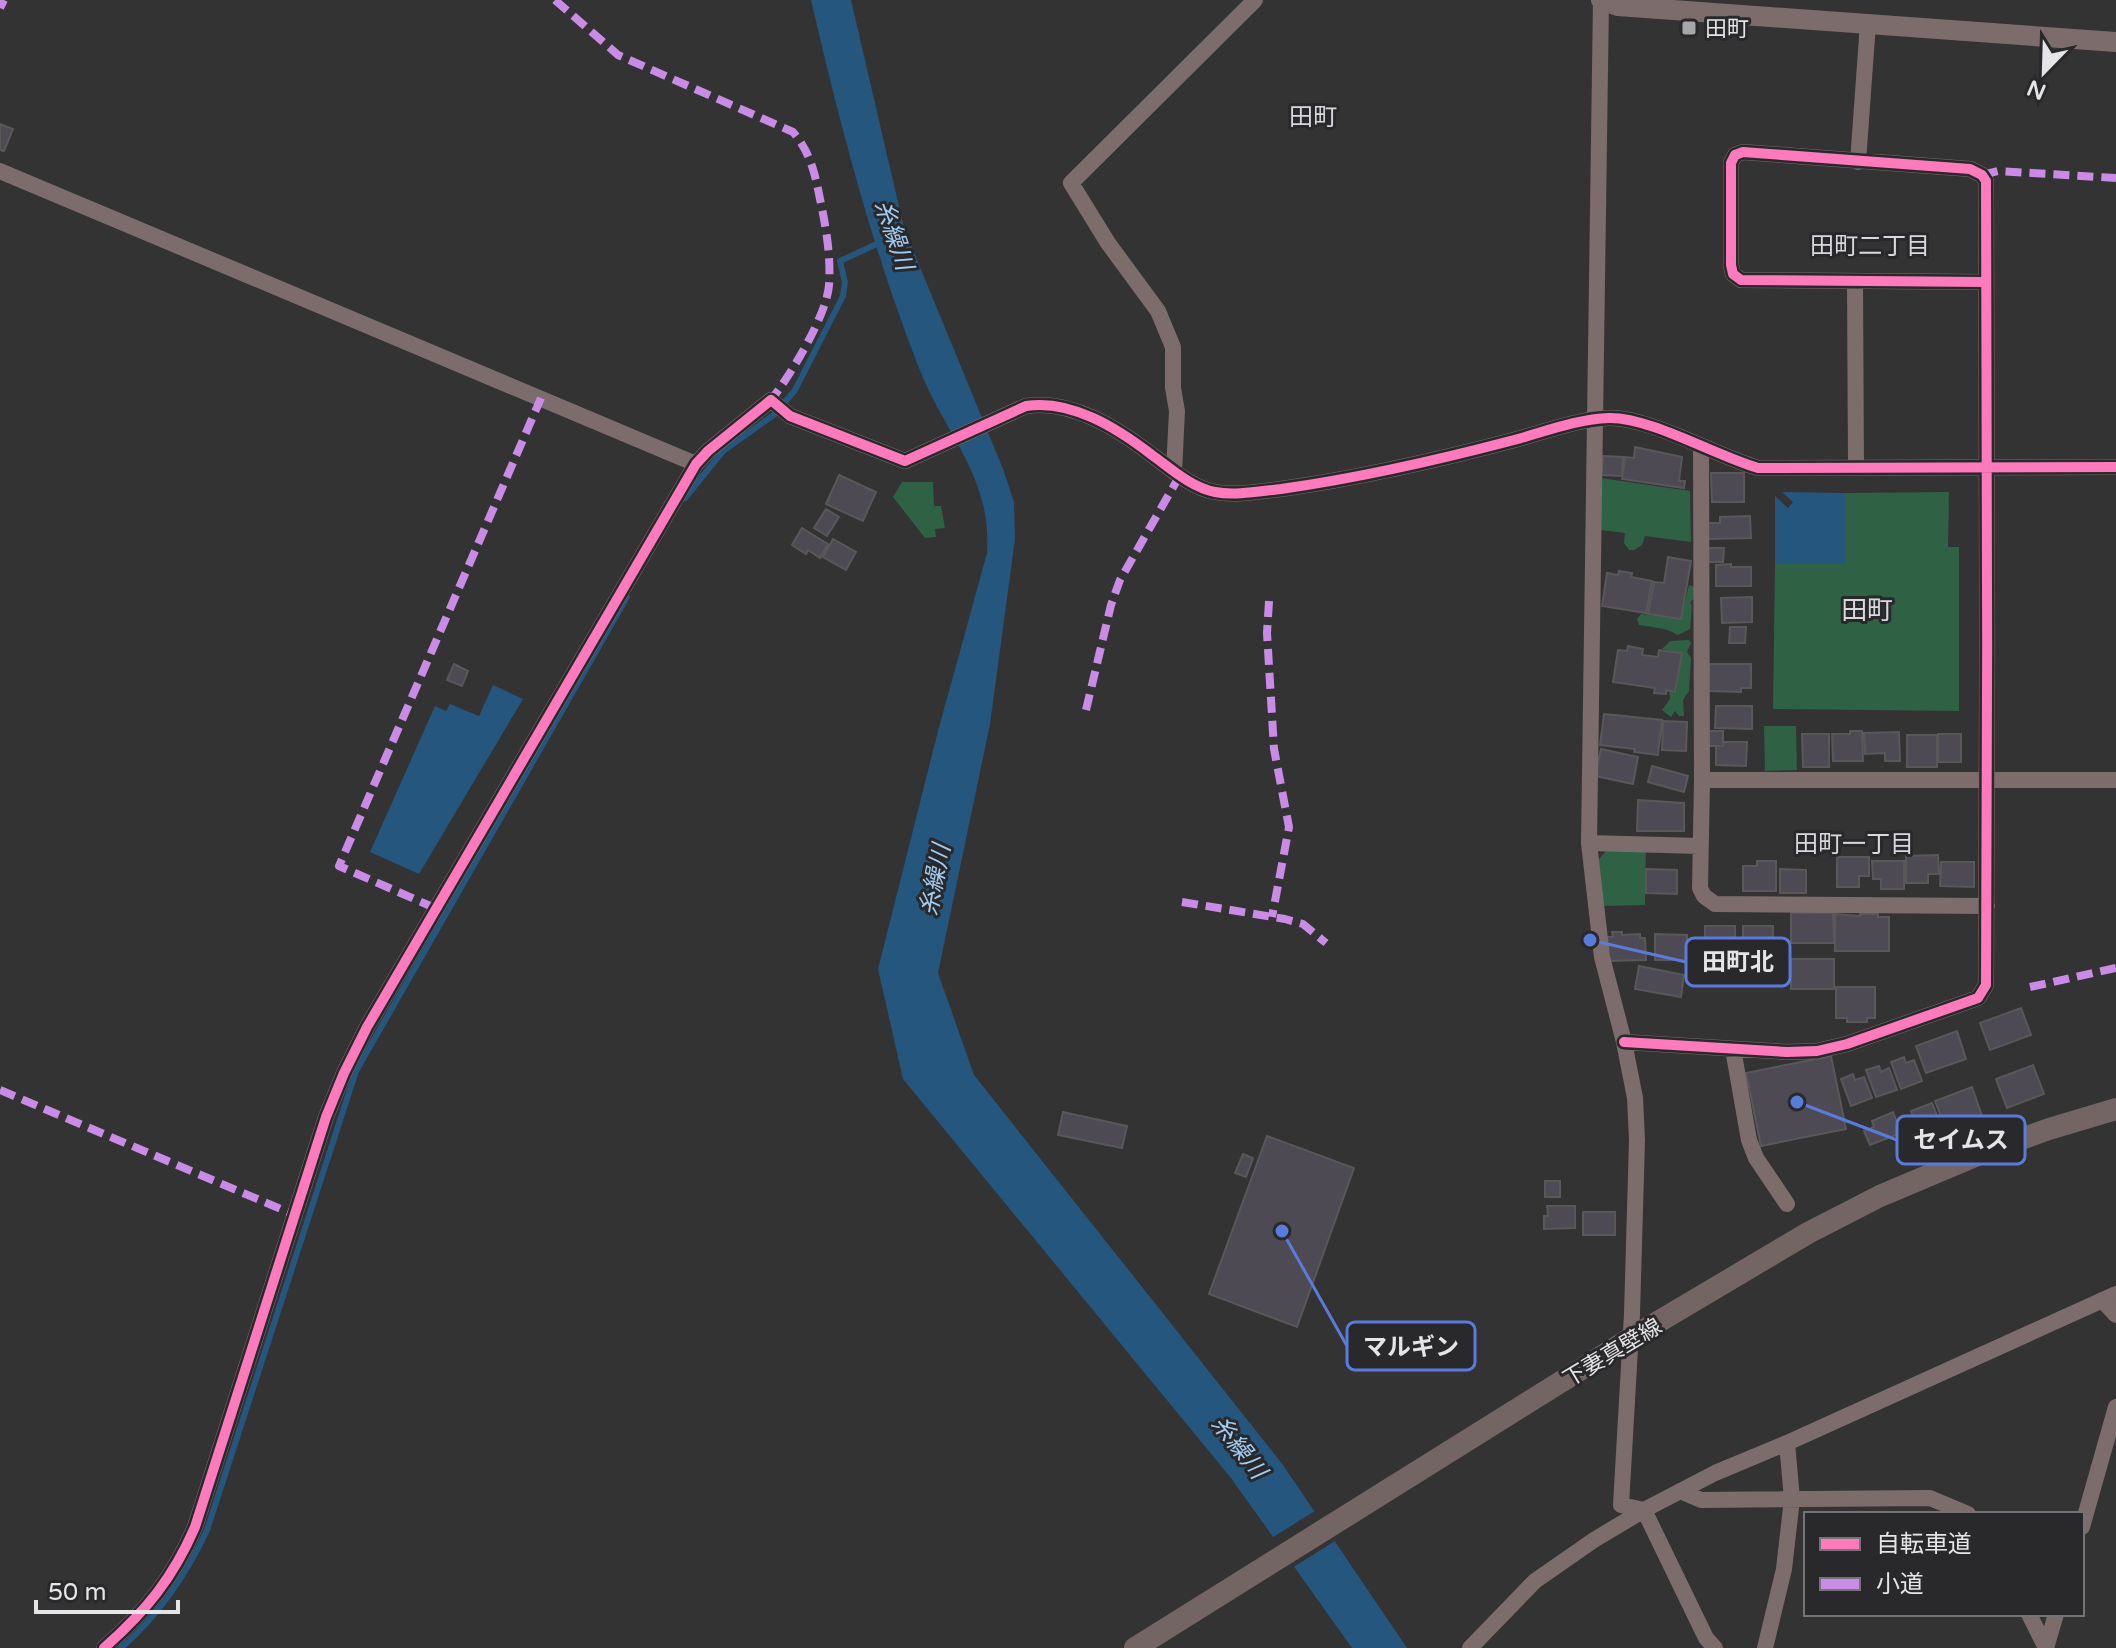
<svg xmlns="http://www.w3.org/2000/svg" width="2116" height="1648" viewBox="0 0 2116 1648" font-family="'Varela Round','Noto Sans JP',sans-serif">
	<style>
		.green { fill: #2f6145 }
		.water { fill: #25567d }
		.pier { fill: #333334 }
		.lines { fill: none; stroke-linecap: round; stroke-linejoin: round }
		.stream { stroke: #25567d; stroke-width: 6 }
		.building { fill: #4e4a54; stroke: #585859; stroke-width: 2 }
		.minor { stroke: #7c6d6c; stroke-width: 16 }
		.tertiary { stroke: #7c6d6c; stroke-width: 20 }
		.secondary { stroke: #746565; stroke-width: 22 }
		.quiet { stroke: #ca8be6; stroke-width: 8; stroke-dasharray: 16 8; stroke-linecap: butt }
		.cycleway-casing { stroke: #29282b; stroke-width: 15 }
		.cycleway { stroke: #fd7abc; stroke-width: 10 }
		.poi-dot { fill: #a7a6a8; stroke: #29282b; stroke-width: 3 }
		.labels { text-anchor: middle; stroke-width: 6; stroke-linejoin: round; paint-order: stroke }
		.poi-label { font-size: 22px; fill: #e5e4e6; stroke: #29282b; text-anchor: start }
		.street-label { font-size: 22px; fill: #e5e4e6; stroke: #29282b }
		.neighbourhood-label { font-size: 24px; fill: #d9d8dc; stroke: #29282b }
		.water-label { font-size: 24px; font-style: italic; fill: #a0ccf2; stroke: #29282b }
		.quarter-label { font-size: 26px; fill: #d9d8dc; stroke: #29282b }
		.leader { fill: none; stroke: #597bdc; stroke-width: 3 }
		.callout-dot { fill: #597bdc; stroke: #29282b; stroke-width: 3 }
		.callout { fill: #29282b; stroke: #597bdc; stroke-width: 3 }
		.callout-label { font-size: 24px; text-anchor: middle; font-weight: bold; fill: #e5e4e6 }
	</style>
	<rect width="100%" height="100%" fill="#333334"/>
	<path class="green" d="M1601 478 1690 491 1691 542 1645 536 1642 545 1634 550H1629L1624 543 1625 533 1600 530Z
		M902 482H933L934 506H941L945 528 935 529 936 537 925 538 893 497Z
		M1949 492 1948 547H1959V711L1773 709 1775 564H1845V493Z
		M1689 585 1695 587 1696 596 1690 603 1692 606 1690 629 1678 635C1667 628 1652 627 1639 625L1637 619 1641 614 1681 619Z
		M1689 640 1691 643 1687 652 1691 658 1689 691 1683 700 1684 716H1679L1675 711 1671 717 1662 710 1670 699 1669 691 1676 692 1682 653 1662 649 1670 641Z
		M1764 726H1796L1797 770 1765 771Z
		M1607 850 1646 851 1645 905 1602 906 1598 860Z"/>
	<path class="water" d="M811 0H851L904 228 1003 469 1014 502 1015 539 990 724 938 973 974 1075 1283 1465 1407 1648H1352L1231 1478 903 1079 878 969 938 731 987 553C992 476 945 435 919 368 872 248 840 125 811 0Z
		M1782 492 1845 493V564H1775V496L1788 508 1793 502Z
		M493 685 523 699 419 874 370 852 435 706 446 711 450 704 479 716Z"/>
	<path class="pier" d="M1318 1509 1338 1539 1292 1568 1270 1539Z"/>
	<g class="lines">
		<path class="stream" d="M685 498 723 451 775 414 795 390 843 296 845 282 840 261 881 242
			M121 1648C159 1615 186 1575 207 1530L356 1071 627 597"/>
	</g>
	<path class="building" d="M0 124 13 129 4 151 0 150Z
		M1635 447 1682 457 1679 481H1685L1684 488 1622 479 1625 457 1634 458Z
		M1603 456 1623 457 1622 476 1602 475Z
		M1711 473H1744V502H1712Z
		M839 475 876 492 863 521 826 504Z
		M826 509 839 517 827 536 814 528Z
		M1750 516 1751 538 1708 539V523H1720V517Z
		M802 528 828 544 820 558 808 550 806 554 792 545Z
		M833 539 856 552 846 570 823 557Z
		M1708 548H1724L1723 562H1707Z
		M1668 557 1691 561 1681 619 1648 614 1654 582 1664 583Z
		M1731 564V567H1751V586H1716V565Z
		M1619 571 1632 573 1631 577 1652 581 1646 613 1602 606 1607 573 1618 575Z
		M1752 597V622L1722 623 1721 598Z
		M1730 627H1746L1745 643H1729Z
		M1628 646 1643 649 1642 655 1658 657 1659 650 1682 653 1675 692 1666 690V694L1654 693 1655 688 1613 682 1618 650 1627 651Z
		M454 664 468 671 462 686 447 680Z
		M1709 664H1751V688H1741V692L1708 691Z
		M1716 706H1752V729L1715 728Z
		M1604 714 1662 720 1658 755 1634 752 1635 749 1600 745Z
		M1663 721 1687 722 1686 751 1662 750Z
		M1708 731H1723V746H1708Z
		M1850 731H1862L1863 761H1833L1832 734H1850Z
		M1899 732 1900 761H1885V753L1865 754 1864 733Z
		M1802 734H1829V767H1803Z
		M1938 734H1961V762H1938Z
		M1907 735H1937V767H1907Z
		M1723 742H1747L1746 766 1716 765V746H1723Z
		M1601 749 1638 757 1633 784 1595 776Z
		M1652 766 1688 776 1684 792 1648 782Z
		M1638 800 1684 803V831H1637Z
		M1938 855 1939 874H1928V883H1906V856Z
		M1837 857H1869V876H1859V887H1837Z
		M1757 861H1776V891H1743V866H1757Z
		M1872 861H1904V889H1881V879H1873Z
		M1941 862H1974V887L1940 886Z
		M1646 869 1677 870V894L1646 893Z
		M1780 869 1806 870V893H1780Z
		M1791 913H1833L1834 943H1791Z
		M1835 914 1860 916V914H1878V917H1889V951H1835Z
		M1705 926H1735V952H1705Z
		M1743 926H1773V951H1743Z
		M1612 932H1622V935L1640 934V938H1645L1646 960 1608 961 1607 937H1613Z
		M1655 934 1687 935V960H1655Z
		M1791 959H1834V989H1791Z
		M1639 966 1684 975 1681 997 1635 989Z
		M1836 987H1875V1018H1867V1022H1847V1018H1836Z
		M2021 1008 2031 1035 1990 1050 1980 1023Z
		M1957 1031 1966 1059 1926 1073 1916 1046Z
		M1831 1056 1846 1129 1761 1146 1746 1073Z
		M1904 1057 1906 1063 1914 1060 1922 1081 1901 1089 1891 1062Z
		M2033 1065 2044 1094 2007 1108 1996 1079Z
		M1879 1066 1881 1072 1889 1068 1897 1090 1876 1097 1866 1070Z
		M1853 1074 1855 1080 1864 1077 1872 1098 1851 1106 1841 1079Z
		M1972 1087 1982 1116 1946 1129 1935 1101Z
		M1932 1103 1940 1123 1909 1135 1903 1121 1913 1118 1911 1111Z
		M1063 1112 1127 1126 1122 1148 1058 1135Z
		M1893 1112 1901 1133 1870 1145 1864 1131 1874 1127 1872 1121Z
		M1267 1136 1354 1168 1297 1327 1209 1294Z
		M1243 1154 1253 1158 1246 1177 1235 1173Z
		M1545 1181H1560V1197H1545Z
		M1547 1206H1575V1228L1544 1229V1216H1548Z
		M1583 1212H1615V1235H1583Z"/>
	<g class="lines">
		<path class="minor" d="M1601 0 1589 843 1602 957 1624 1042 1635 1098 1637 1140 1632 1314 1621 1505 1644 1510 1706 1638 1715 1648
			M1858 162 1868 23
			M0 171 696 464
			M1855 281 1856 466
			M1701 446 1702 780
			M1174 472 1177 411 1173 388V347L1158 311 1108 243 1071 183 1255 0
			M1589 843 1700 846
			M1987 906 1715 904 1704 896 1700 888 1702 780H2116
			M1624 1042 1787 1052 1817 1051 1847 1044 1978 998 1986 985C1988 717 1987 449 1986 181L1982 175 1970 169 1743 152 1735 155 1731 163V265L1733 274 1741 280 1986 282
			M1733 1049 1749 1140 1756 1158 1787 1204
			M2102 1300 2116 1315
			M1680 1491 1701 1500 1930 1498 1968 1514
			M2082 1527 2116 1407
			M2029 1614 2046 1648
			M104 1648C146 1611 173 1578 195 1527L326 1117 344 1073 367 1027 696 464 708 451 771 400 790 416 905 461 1026 406C1071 399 1117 428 1152 455 1170 468 1192 488 1215 492 1235 496 1261 491 1281 489 1359 478 1438 460 1514 440 1544 432 1577 419 1609 418 1650 417 1716 456 1758 468L2116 467
			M1470 1648 1535 1581 1594 1540 1644 1510 1715 1473 1787 1443 2116 1294
			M1765 1648 1784 1569 1792 1499 1787 1443
			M2046 1648 2056 1614"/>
		<path class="tertiary" d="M1601 0 1618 6 2116 42"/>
		<path class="secondary" d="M1135 1648 1631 1338 1808 1233 1880 1196 1982 1153 2049 1129 2116 1109"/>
		<path class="quiet" d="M555 0 618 55 793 132C810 152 815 173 820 199 826 227 831 256 829 285 827 315 790 376 771 400
			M0 8 4 0
			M1982 175 1998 171 2116 178
			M1269 601 1267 633 1274 749 1289 827 1272 917
			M1086 710 1111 605 1120 580 1180 475
			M1182 902 1285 919 1303 924 1326 943
			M435 908 339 866 541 398
			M2030 987 2116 968
			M0 1090 295 1215"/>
		<g class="cycleway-casing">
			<path id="cycleway" d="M1624 1042 1787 1052 1817 1051 1847 1044 1978 998 1986 985C1988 717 1987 449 1986 181L1982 175 1970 169 1743 152 1735 155 1731 163V265L1733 274 1741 280 1986 282
				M104 1648C146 1611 173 1578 195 1527L326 1117 344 1073 367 1027 696 464 708 451 771 400 790 416 905 461 1026 406C1071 399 1117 428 1152 455 1170 468 1192 488 1215 492 1235 496 1261 491 1281 489 1359 478 1438 460 1514 440 1544 432 1577 419 1609 418 1650 417 1716 456 1758 468L2116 467"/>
		</g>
		<use href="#cycleway" class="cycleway"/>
	</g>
	<rect class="poi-dot" x="1681" y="20" width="16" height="16" rx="4"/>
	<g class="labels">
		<g class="poi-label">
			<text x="1705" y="36">田町</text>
		</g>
		<g class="street-label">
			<text transform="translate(1612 1352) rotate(-31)" y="8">下妻真壁線</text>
		</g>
		<g class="neighbourhood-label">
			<text x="1313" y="125">田町</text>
			<text x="1870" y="254">田町二丁目</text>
			<text x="1854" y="852">田町一丁目</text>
		</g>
		<g class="water-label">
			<text transform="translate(894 235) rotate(71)" y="8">糸繰川</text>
			<text transform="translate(935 880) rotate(-79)" y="8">糸繰川</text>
			<text transform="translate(1239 1447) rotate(52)" y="8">糸繰川</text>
		</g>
		<g class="quarter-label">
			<text x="1867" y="619">田町</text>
		</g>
	</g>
	<path class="leader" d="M1590 940L1686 962M1797 1102L1897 1140M1282 1231L1347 1346"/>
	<g class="callout-dot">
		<circle cx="1590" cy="940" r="8"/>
		<circle cx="1797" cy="1102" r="8"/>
		<circle cx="1282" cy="1231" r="8"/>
	</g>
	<g class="callout">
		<rect x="1686" y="938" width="104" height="48" rx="8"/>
		<rect x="1897" y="1116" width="128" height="48" rx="8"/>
		<rect x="1347" y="1322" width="128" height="48" rx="8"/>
	</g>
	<g class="callout-label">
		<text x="1738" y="970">田町北</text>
		<text x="1961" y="1148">セイムス</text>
		<text x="1411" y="1355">マルギン</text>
	</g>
	<rect x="1804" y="1512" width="280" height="104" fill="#29282b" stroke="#747376" stroke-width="2"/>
	<rect x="1820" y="1538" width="40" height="12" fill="#fd7abc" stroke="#747376" stroke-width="2"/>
	<text x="1876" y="1552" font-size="24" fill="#e5e4e6">自転車道</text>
	<rect x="1820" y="1578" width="40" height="12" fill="#ca8be6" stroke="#747376" stroke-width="2"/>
	<text x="1876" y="1592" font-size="24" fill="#e5e4e6">小道</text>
	<g transform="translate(2044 72) rotate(203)" stroke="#29282b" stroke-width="6" paint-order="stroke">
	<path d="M0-6L14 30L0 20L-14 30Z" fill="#e5e4e6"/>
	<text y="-12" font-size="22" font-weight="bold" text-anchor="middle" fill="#e5e4e6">N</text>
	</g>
	<path d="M36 1600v12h142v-12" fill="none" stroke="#e5e4e6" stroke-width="4"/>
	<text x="48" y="1600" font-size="24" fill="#e5e4e6" stroke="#29282b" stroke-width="6" paint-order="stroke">50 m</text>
</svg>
